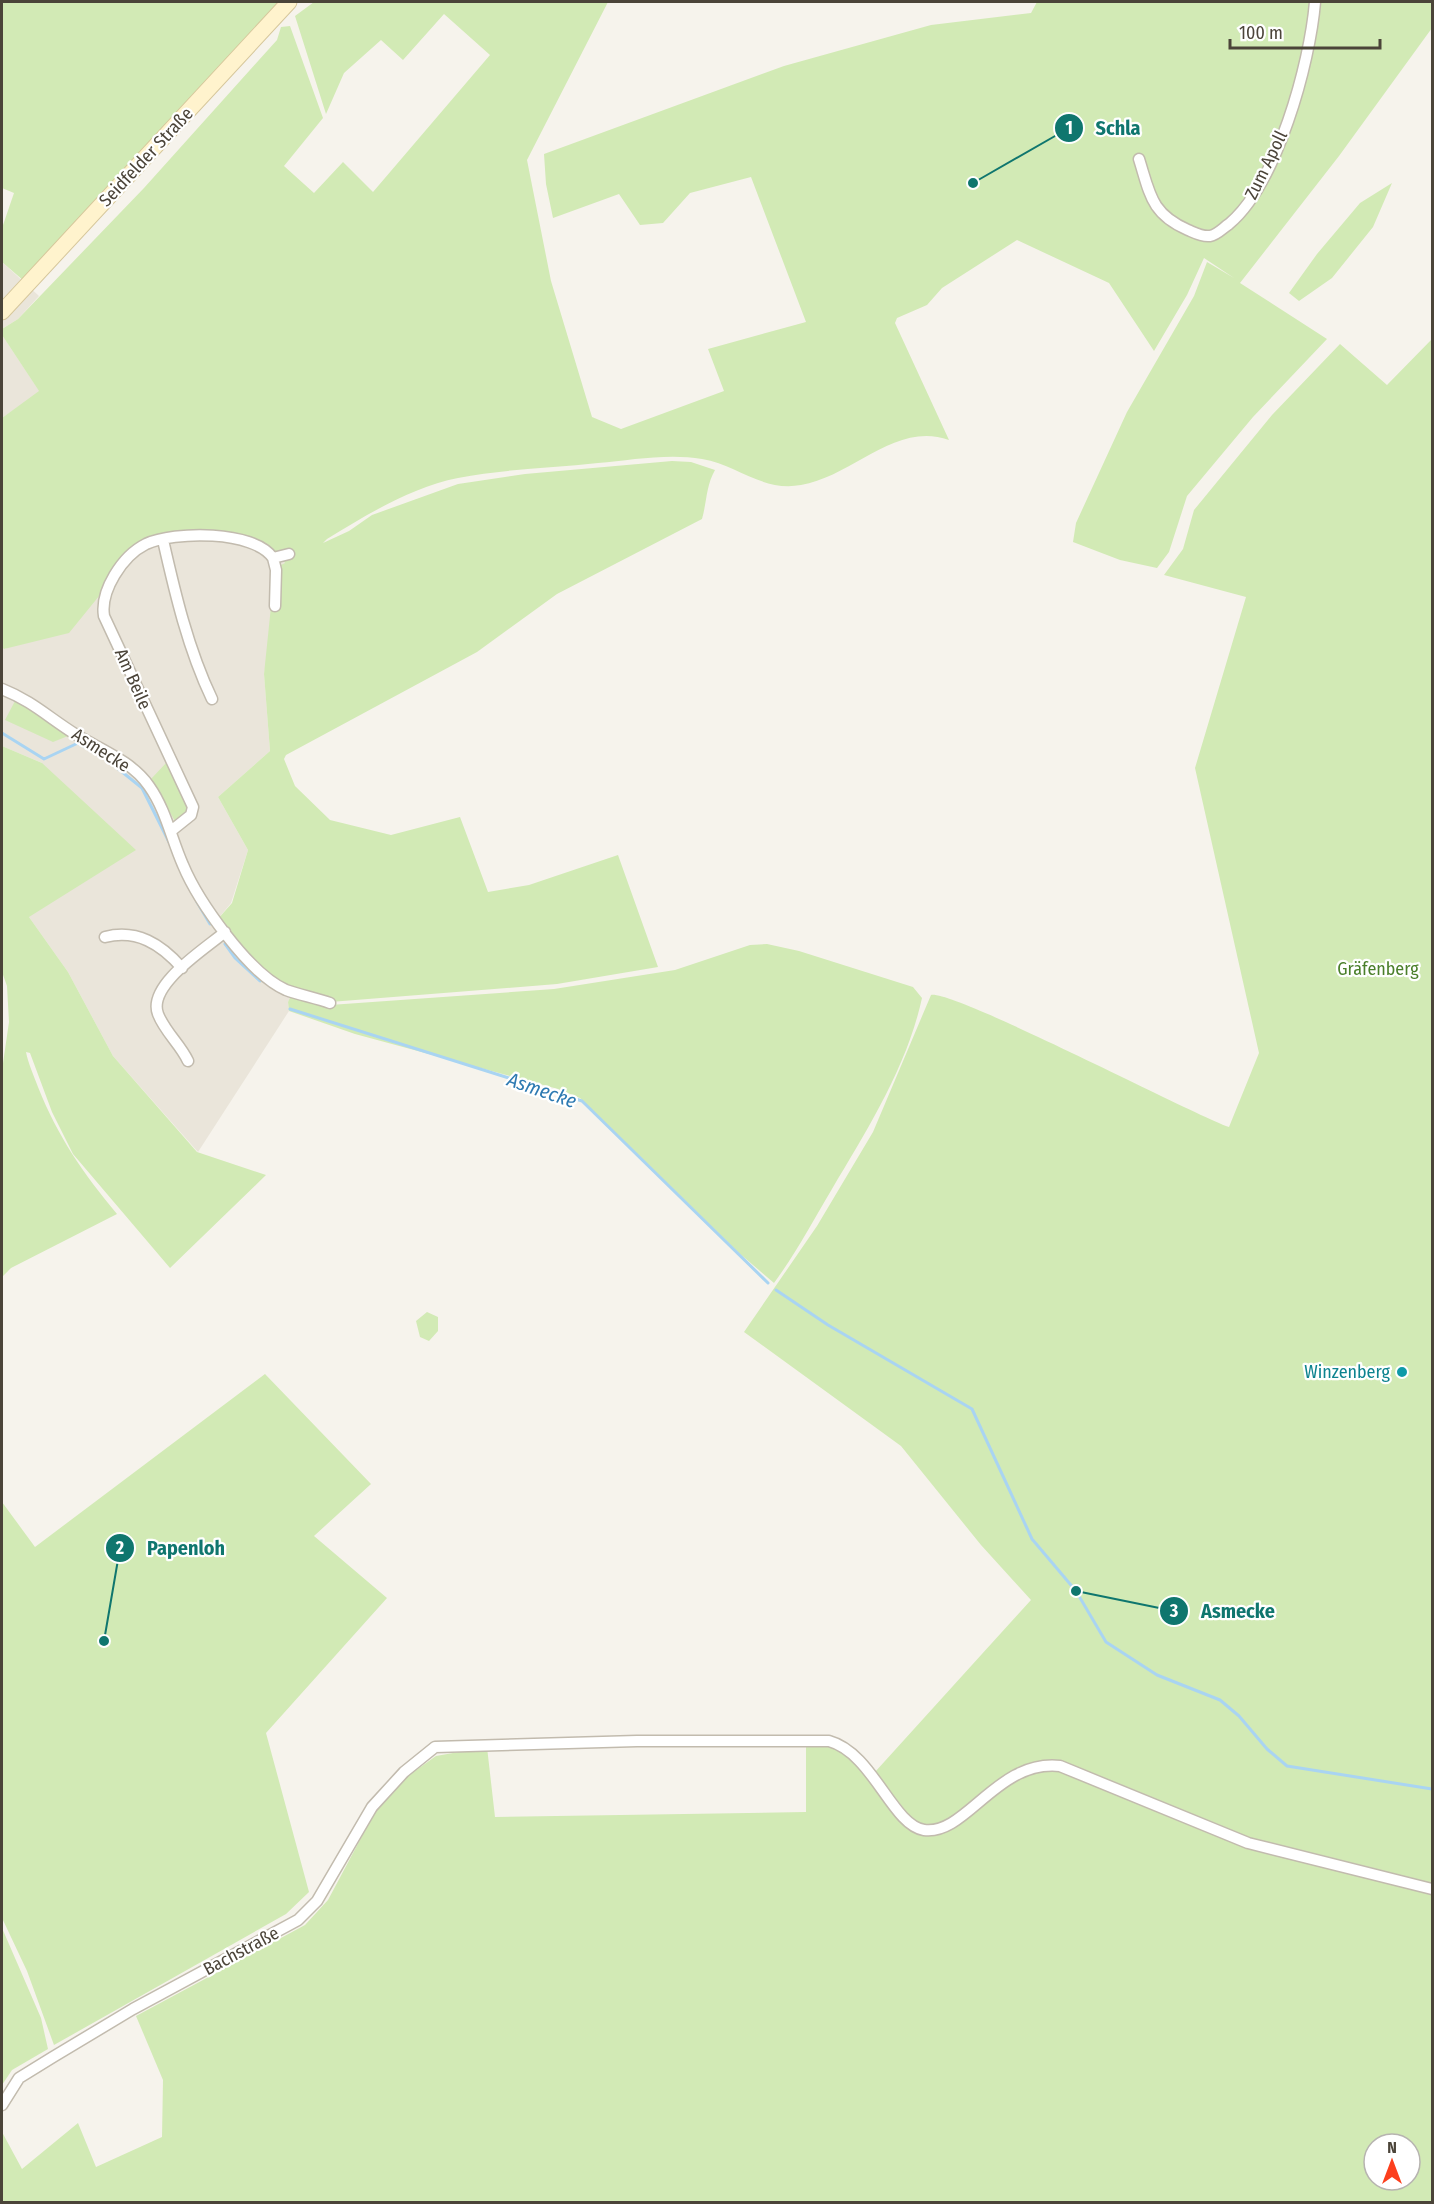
<svg xmlns="http://www.w3.org/2000/svg" width="1434" height="2204" viewBox="0 0 1434 2204" font-family="'Fira Sans Condensed',sans-serif">
	<style>
		.residential { fill: #eae5da }
		.green { fill: #d2eab5; fill-rule: evenodd }
		.lines { fill: none; stroke-linecap: round; stroke-linejoin: round }
		.stream { stroke: #a9d4f2; stroke-width: 3 }
		.minor-casing { stroke: #c2bbae; stroke-width: 13 }
		.secondary-casing { stroke: #d6c79b; stroke-width: 17 }
		.minor { stroke: #fff; stroke-width: 10 }
		.secondary { stroke: #fff3cd; stroke-width: 15 }
		.culture-dot { fill: #0f9aa8; stroke: #fff; stroke-width: 2 }
		.labels { text-anchor: middle; stroke-width: 4.5; stroke-linejoin: round; paint-order: stroke }
		.street-label { font-size: 18px; fill: #4b4439; stroke: #fff }
		.park-label { font-size: 18px; fill: #4a7f2a; stroke: #fff }
		.culture-label { font-size: 18px; fill: #0d838f; stroke: #fff; text-anchor: end }
		.water-label { font-size: 20px; font-style: italic; fill: #2e7ab2; stroke: #fff }
		.leader { fill: none; stroke: #0f766e; stroke-width: 2 }
		.callout-dot { fill: #0f766e; stroke: #fff; stroke-width: 2 }
		.mark-label { font-size: 18px; text-anchor: middle; font-weight: bold; fill: #fff }
		.callout-label { font-size: 20px; text-anchor: middle; font-weight: bold; fill: #0f766e; stroke: #fff; stroke-width: 4.5; stroke-linejoin: round; paint-order: stroke }
	</style>
	<rect width="100%" height="100%" fill="#f6f3ec"/>
	<path class="residential" d="M2 262 39 296 18 319 2 329Z
		M2 335 40 392 2 418Z
		M156 537 259 541 274 549 285 563 264 674 270 751 218 797 248 850 231 903 217 920 294 990 288 1002 289 1011 198 1152 113 1056 68 972 29 917 42 763 2 746V647L5 649 101 593 112 575Z"/>
	<path class="green" d="M2 2H278L24 281 2 262V228L14 193 2 188Z
		M314 2H608L527 160 551 281 592 417 621 429 724 391 708 349 806 322 751 177 690 193 663 223 640 225 619 194 553 218 546 184 544 154 784 66 931 25 1031 13 1037 2H1432V28L1339 156 1240 283 1327 339 1253 417 1187 496 1169 552 1157 568 1120 560 1073 542 1076 523 1127 412 1194 296 1207 262 1234 278 1204 258 1187 295 1154 351 1109 283 1017 240 942 288 927 305 897 318 895 323 949 440C895 421 852 477 801 485 762 492 738 465 702 459 669 453 631 460 598 463 552 468 504 469 458 478 412 487 366 515 327 539L323 543 349 531 372 515 458 484 525 474 672 461 691 462 715 470C706 486 707 501 702 519L557 594 477 652 286 755 284 759 295 786 330 820 391 835 460 817 488 892 529 885 618 855 658 967 557 984 330 1002 286 987 259 968 217 920 232 903 248 850 218 797 270 751 264 674 275 568 285 563C254 520 188 539 143 542L69 633 4 649 2 647V418L39 391 2 335V329L18 319 144 188 277 40 281 27 290 26 323 118 284 166 314 193 343 162 373 192 490 55 444 14 403 60 381 40 344 73 326 114 295 16Z
		M1392 183 1373 227 1332 278 1299 301 1289 293 1317 254 1360 203Z
		M1432 339V2202H2V2132L22 2169 78 2123 96 2167 162 2137 163 2080 136 2016 305 1925 328 1900 377 1808 405 1778 436 1756 487 1747 495 1817 806 1812V1742L840 1748 912 1819 875 1772 1031 1600 981 1545 901 1446 744 1332 817 1226 873 1132 931 995C954 990 1186 1111 1229 1127L1259 1053 1195 768 1246 597 1164 575 1183 549 1194 510 1272 415 1340 344 1387 385ZM1374 2144H1410V2180H1374Z
		M15 701 54 721 68 736 53 742 5 720Z
		M2 746 42 763 136 850 29 917 68 972 113 1056 197 1152 266 1175 170 1268 73 1154 52 1112 30 1053 26 1052C28 1063 34 1076 38 1087 58 1137 83 1173 117 1214L11 1268 2 1277V1070L9 1022 7 986 2 972Z
		M167 762 182 791 188 812 176 823 151 779Z
		M767 944 799 951 913 987 922 998C907 1067 867 1130 832 1189 813 1221 796 1253 774 1283L739 1253 580 1098 558 1089 355 1034 289 1011 288 1002 292 993 330 1005 554 989 675 970 750 945Z
		M427 1312 438 1317V1331L429 1341 420 1337 416 1321Z
		M265 1374 371 1484 314 1536 387 1598 266 1733 309 1892 286 1914 54 2045 27 1971 2 1918V1502L35 1547Z
		M2 1928 41 2018 48 2049 12 2070 2 2085Z"/>
	<g class="lines">
		<path class="stream" d="M2 733 44 759 78 743 106 759 142 788 169 842
			M197 902 210 924
			M225 944 235 958 260 981
			M290 1009 582 1101 768 1283
			M776 1290 828 1325 972 1409 1032 1539 1076 1591 1106 1642 1157 1675 1220 1700 1239 1716 1267 1749 1287 1766 1432 1789"/>
		<g class="minor-casing">
			<path id="minor" d="M1139 159C1150 194 1151 214 1188 230 1195 233 1202 237 1210 236 1217 235 1223 228 1229 224 1277 184 1310 63 1315 2
				M163 540C175 593 188 649 212 699
				M273 558 276 570 275 606
				M2 689C32 701 48 717 75 734 99 749 132 761 149 786 166 810 171 838 183 865 198 901 249 974 286 990 300 995 316 998 330 1003
				M171 831 191 815 193 807 104 616C100 591 122 556 146 544 174 531 254 530 273 558L289 554
				M105 937C137 929 161 944 182 968
				M188 1061C180 1044 165 1032 158 1014 147 985 205 949 225 932
				M2 2105 19 2078 53 2057 133 2009 298 1920 317 1901 372 1807 404 1772 435 1747 637 1741H829C873 1753 892 1825 924 1830 966 1836 997 1759 1060 1766L1248 1843 1432 1889"/>
		</g>
		<g class="secondary-casing">
			<path id="secondary" d="M2 312 289 2"/>
		</g>
		<use href="#minor" class="minor"/>
		<use href="#secondary" class="secondary"/>
	</g>
	<circle class="culture-dot" cx="1402" cy="1372" r="6"/>
	<g class="labels">
		<g class="street-label">
			<text transform="translate(146 157) rotate(-47)" y="6">Seidfelder Straße</text>
			<text transform="translate(1266 165) rotate(-64)" y="6">Zum Apoll</text>
			<text transform="translate(133 679) rotate(66)" y="6">Am Beile</text>
			<text transform="translate(101 750) rotate(33)" y="6">Asmecke</text>
			<text transform="translate(241 1951) rotate(-28)" y="6">Bachstraße</text>
		</g>
		<g class="park-label">
			<text x="1378" y="975">Gräfenberg</text>
		</g>
		<g class="culture-label">
			<text x="1390" y="1378">Winzenberg</text>
		</g>
		<g class="water-label">
			<text transform="translate(542 1090) rotate(19)" y="7">Asmecke</text>
		</g>
	</g>
	<path class="leader" d="M973 183L1069 128M104 1641L120 1548M1076 1591L1174 1611"/>
	<g class="callout-dot">
		<circle cx="973" cy="183" r="6"/>
		<circle cx="104" cy="1641" r="6"/>
		<circle cx="1076" cy="1591" r="6"/>
		<circle cx="1069" cy="128" r="15"/>
		<circle cx="120" cy="1548" r="15"/>
		<circle cx="1174" cy="1611" r="15"/>
	</g>
	<g class="mark-label">
		<text x="1069" y="134">1</text>
		<text x="120" y="1554">2</text>
		<text x="1174" y="1617">3</text>
	</g>
	<g class="callout-label">
		<text x="1118" y="135">Schla</text>
		<text x="186" y="1555">Papenloh</text>
		<text x="1238" y="1618">Asmecke</text>
	</g>
	<rect width="1434" height="2204" fill="none" stroke="#4b4439" stroke-width="6"/>
	<g transform="translate(1392 2162)"><circle r="28" fill="#ffffff" stroke="#b7b4b0" stroke-width="1.5"/>
	<path d="M0-4.5L10 22L0 15L-10 22Z" fill="#fc3f1d"/>
	<text y="-9" font-size="16" font-weight="bold" text-anchor="middle" fill="#4b4439">N</text>
	</g>
	<path d="M1230 39v9h150v-9" fill="none" stroke="#4b4439" stroke-width="3"/>
	<text x="1239" y="39" font-size="18" fill="#4b4439" stroke="#ffffff" stroke-width="4.5" paint-order="stroke">100 m</text>
</svg>
